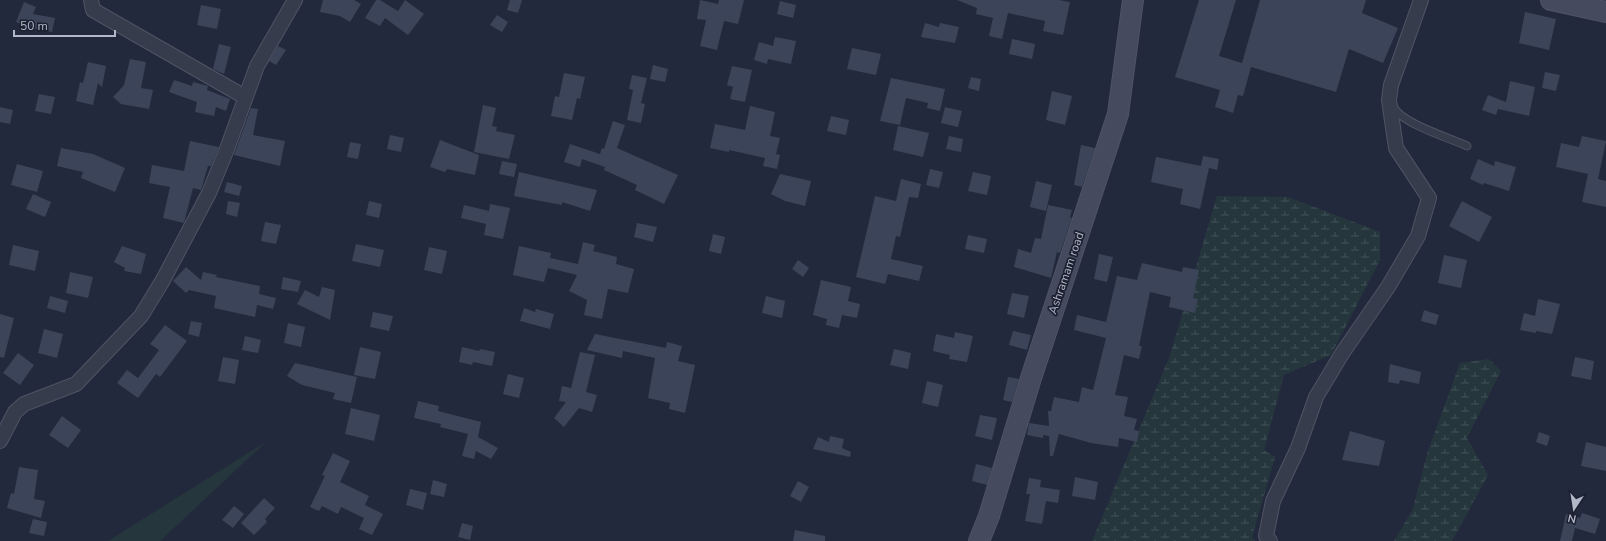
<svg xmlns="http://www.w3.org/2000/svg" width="1606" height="541" viewBox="0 0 1606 541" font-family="'Nunito Sans',sans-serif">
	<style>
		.grass { fill: #25363d }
		.wetland { fill: url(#wetland-marsh) }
		.building { fill: #3c4459 }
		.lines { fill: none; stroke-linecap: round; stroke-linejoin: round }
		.lane-casing { stroke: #4f5464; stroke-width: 9 }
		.street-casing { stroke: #4f5464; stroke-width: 16 }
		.secondary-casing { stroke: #4f5464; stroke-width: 22 }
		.lane { stroke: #373c4c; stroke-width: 7 }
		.street { stroke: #373c4c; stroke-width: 14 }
		.secondary { stroke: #454a5f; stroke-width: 20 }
		.labels { text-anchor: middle; stroke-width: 3.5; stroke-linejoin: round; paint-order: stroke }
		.street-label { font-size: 12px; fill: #b2b7c7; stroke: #1c2131 }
	</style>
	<defs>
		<pattern id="wetland-marsh" width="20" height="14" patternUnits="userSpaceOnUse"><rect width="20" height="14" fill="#25363d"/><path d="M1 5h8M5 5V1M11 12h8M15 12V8" fill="none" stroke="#425158"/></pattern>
	</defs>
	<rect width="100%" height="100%" fill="#23293c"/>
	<path class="grass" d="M267 441 160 541H108Z"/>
	<path class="wetland" d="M1217 196 1288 197 1380 232V260L1331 355 1284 375 1264 450 1275 457 1252 537 1255 541H1092L1169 358Z
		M1489 359 1501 371 1467 438 1488 475 1452 541H1394L1413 509 1427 454 1460 363Z"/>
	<path class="building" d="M323 0H354L361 4 350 22 340 16 320 12Z
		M376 0H380L398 11 405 0 424 14 408 35 385 18 380 26 365 18Z
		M510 0H522L518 13 507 10Z
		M700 0 718 4 719 0H744L738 24 724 21 717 50 700 46 706 20 697 19Z
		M957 0H1059L1070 2 1063 35 1043 31 1045 21 1008 13 1002 39 989 36 993 18 976 14 977 8Z
		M1199 0H1236L1219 56 1242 63 1260 0H1366L1362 13 1398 28 1383 63 1349 49 1336 92 1251 67 1243 96 1238 95 1233 113 1215 107 1220 90 1175 77Z
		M780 1 796 5 793 18 777 14Z
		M24 2 36 7 33 14 55 18 52 32 31 28 16 22Z
		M201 5 221 9 217 29 197 25Z
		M1525 12 1556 19 1549 50 1519 43Z
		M497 15 508 22 502 32 490 25Z
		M925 23 939 27 940 23 959 27 955 43 921 37Z
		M775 37 796 41 791 64 768 59 767 64 754 60 759 42 773 46Z
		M1012 39 1035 44 1032 59 1009 54Z
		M219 44 231 47 224 74 213 69Z
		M278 46 286 50 276 65 269 61Z
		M852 48 881 54 876 75 847 69Z
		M130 59 146 62 141 88 153 90 149 109 121 104 113 97 124 85Z
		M88 62 106 66 102 87 98 83 93 105 76 101 80 82 83 83Z
		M653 65 668 69 665 82 650 79Z
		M732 66 752 70 745 102 730 99 733 87 727 85Z
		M1545 72 1560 75 1556 91 1542 88Z
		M564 73 585 77 580 99 577 98 572 120 551 116 555 96 559 97Z
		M632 75 647 78 641 103 645 104 641 123 627 120 633 90 629 89Z
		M971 77 981 79 979 91 968 88Z
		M891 78 945 89 940 111 927 108 928 103 906 98 900 125 880 121Z
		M174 80 192 86 193 82 208 86 207 90 230 99 226 111 216 107 214 116 195 112 197 102 169 92Z
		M1510 81 1535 87 1529 116 1498 109 1496 115 1482 110 1488 95 1506 102Z
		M1052 91 1072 96 1065 125 1046 120Z
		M39 94 55 97 51 114 35 111Z
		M483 105 496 108 492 126 497 127 496 131 515 135 509 159 474 152Z
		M750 106 775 112 770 136 780 138 776 154 780 155 777 169 763 166 765 158 729 150V152L710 148 715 124 745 130Z
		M0 107 13 110 10 124 0 122Z
		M945 107 962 111 958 127 941 123Z
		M251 108 258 109 253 135 285 141 280 166 234 155Z
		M831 116 849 120 846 135 827 131Z
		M613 121 625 125 617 148 678 175 664 204 635 190 637 185 604 170 605 167 582 159 580 167 564 162 570 144 600 154 602 148 604 149Z
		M898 126 929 133 923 157 893 150Z
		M390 135 404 138 401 152 387 149Z
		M949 136 963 139 961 152 946 149Z
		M1582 136 1606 141 1598 179 1606 181V207L1582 202 1588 174 1556 167 1561 143 1579 147Z
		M440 140 479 155 475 175 447 169 445 172 430 167Z
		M190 141 219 147 211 166H208L201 190 193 188 184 223 163 218 170 187 149 183 152 165 184 171Z
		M350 142 361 144 358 159 347 157Z
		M1081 145 1095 148 1082 187 1074 185Z
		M61 148 93 154 125 168 115 192 81 178 83 172 57 166Z
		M1203 156 1219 159 1217 170 1209 168 1200 209 1180 204 1183 189 1151 182 1156 157 1201 166Z
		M1478 159 1494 166 1495 161 1516 167 1509 191 1484 183 1483 185 1470 179Z
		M502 161 517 164 514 177 499 174Z
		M17 164 43 171 37 192 11 185Z
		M930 169 943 172 939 188 926 185Z
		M519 172 597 190 590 211 562 202V205L514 196Z
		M973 172 991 176 987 195 968 191Z
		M780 174 811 181 805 206 785 201 771 194Z
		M901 179 921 184 918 198 909 197 900 237 896 236 891 259 923 266 919 281 888 274 885 284 856 277 875 196 896 201Z
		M1036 181 1052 185 1046 211 1030 207Z
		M227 182 242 186 239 196 224 192Z
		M33 194 51 202 45 217 26 209Z
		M228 201 240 203 237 217 226 214Z
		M369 201 382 204 379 218 366 215Z
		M1462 201 1492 217 1479 242 1449 226Z
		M490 204 510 208 503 239 484 235 486 224 461 218 464 205 489 211Z
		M1048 205 1072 210 1070 217 1072 218 1060 253 1057 252 1051 278 1014 267 1018 249 1031 253 1035 238 1041 239Z
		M265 222 281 225 276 244 261 241Z
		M637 223 657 227 653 242 634 237Z
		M713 234 725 237 721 254 709 251Z
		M968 235 987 239 984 253 965 249Z
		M583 242 595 245 593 251 617 257 616 264 634 269 628 293 608 289 602 319 584 315 587 300 569 291 577 275 548 268 544 282 513 275 519 246 551 253 550 258 578 264Z
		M356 244 384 250 380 267 352 261Z
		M13 245 39 251 35 271 9 265Z
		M122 246 146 254 141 274 124 271 125 268 114 262Z
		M429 247 447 251 442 274 424 270Z
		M1099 254 1113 257 1107 282 1094 279Z
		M1444 255 1467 260 1461 288 1438 283Z
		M798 260 809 268 803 277 792 269Z
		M1142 263 1182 272 1183 267 1199 270 1193 298 1198 299 1195 313 1169 307 1171 297 1150 292 1139 346H1142L1139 359 1124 355 1115 395 1128 397 1124 416 1137 419 1134 430 1139 431 1137 442 1119 438 1118 447 1091 443 1059 434 1053 456H1050L1049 436 1043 435V438L1027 435 1029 423 1049 426 1048 411H1051L1054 397 1079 402 1082 387 1093 390 1106 338 1074 330 1077 315 1106 322 1117 276 1137 280Z
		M186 267 201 280 203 272 217 275 216 277 260 286 259 294 276 298 273 309 257 305 255 317 214 308 216 296 189 290 186 293 173 281Z
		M70 272 93 277 88 298 66 293Z
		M283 277 301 281 298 292 281 289Z
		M821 280 851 287 848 301 860 304 857 318 842 315 839 328 826 325 827 319 813 315Z
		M322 287 335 290 330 320 297 304 305 290 319 297Z
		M1012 293 1029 296 1024 318 1007 314Z
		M50 296 68 301 65 313 47 308Z
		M766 296 785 301 782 318 762 313Z
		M1538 299 1560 304 1552 334 1536 331V333L1520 330 1524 313 1535 316Z
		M524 308 535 312 536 309 554 314 550 329 520 321Z
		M1424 310 1439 315 1436 325 1421 321Z
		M373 312 393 316 389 331 370 327Z
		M0 314 14 318 4 358 0 357Z
		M191 321 202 323 199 337 188 334Z
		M288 323 305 327 301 347 284 343Z
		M165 325 187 341 160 377 156 374 138 398 117 383 127 370 138 378 159 350 150 344Z
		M44 329 63 334 57 358 38 353Z
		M1013 331 1031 335 1027 350 1009 345Z
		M955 332 973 336 967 362 949 359 950 355 933 351 936 334 954 338Z
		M595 334 666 348 667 342 682 346 678 361 695 365 685 413 669 409 670 403 648 398 655 358 623 351 622 358 587 350Z
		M245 336 261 340 258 353 242 350Z
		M360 347 381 352 375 379 354 375Z
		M462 347 479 351 480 349 495 352 492 366 473 362 472 365 459 362Z
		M894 349 911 353 908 369 890 365Z
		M580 352 595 355 586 392 597 395 592 412 579 408 564 427 554 418 566 402 559 401 562 386 571 388Z
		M18 353 34 365 20 385 3 373Z
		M223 357 239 360 235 384 218 381Z
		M1575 357 1594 361 1591 380 1571 376Z
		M295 363 357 377 351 403 333 399 335 393 302 385 287 376Z
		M1390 364 1421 372 1419 384 1400 380 1399 384 1388 382Z
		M508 374 524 378 519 398 503 394Z
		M1008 377 1019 379 1012 402 1003 400Z
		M927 381 943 385 938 407 922 403Z
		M418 401 439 406 438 411 481 422 478 437 498 448 491 459 476 451 474 459 462 456 468 434 440 427 441 424 414 418Z
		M351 408 380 415 374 441 345 434Z
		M980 415 997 418 992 440 975 436Z
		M62 416 81 430 68 448 49 435Z
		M1350 431 1385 441 1379 466 1342 460Z
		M1539 432 1550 436 1547 446 1536 442Z
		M830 436 844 439 842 448 851 452 850 457 813 449 818 437 829 442Z
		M1586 442 1606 447V471L1581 466Z
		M333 453 350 461 340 482 369 496 365 505 383 514 372 535 359 529 364 518 341 507 338 514 322 506 319 511 310 507 325 476 322 475Z
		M976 464 992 468 987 485 972 481Z
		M19 467 38 470 34 499 45 501 41 518 7 508 11 493 14 494Z
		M1075 477 1098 482 1095 500 1072 496Z
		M1029 478 1041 480 1040 487 1060 490 1058 503 1046 501 1042 524 1025 521 1030 494H1026Z
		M433 480 447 484 444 497 430 494Z
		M798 481 809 487 801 502 790 496Z
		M410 489 427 493 423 510 406 505Z
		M264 498 275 508 265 519 267 522 254 535 241 523Z
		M234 506 244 514 233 528 222 520Z
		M1582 513 1600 519 1595 534 1575 528 1572 541H1560L1566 514 1580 518Z
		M33 519 47 522 44 536 29 533Z
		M462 523 473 526 470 540 458 537Z
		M795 530 825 536V541H793Z"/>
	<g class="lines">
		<g class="lane-casing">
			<path id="lane" d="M1393 106C1400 123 1450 138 1467 146"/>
		</g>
		<g class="street-casing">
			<path id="street" d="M91 0 93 10 245 97
				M0 441 15 412 24 404 76 384 141 316 163 280 209 193 227 149 257 66 295 0
				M1270 541 1266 536 1273 501 1298 448 1316 397 1343 352 1388 287 1418 236 1429 198 1396 148 1389 100 1391 85 1421 0"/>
		</g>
		<g class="secondary-casing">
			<path id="secondary" d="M1551 0 1606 12
				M979 541 989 516 1031 378 1118 114 1133 0"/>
		</g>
		<use href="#lane" class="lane"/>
		<use href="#street" class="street"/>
		<use href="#secondary" class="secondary"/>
	</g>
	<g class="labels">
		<g class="street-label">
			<text transform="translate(1066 273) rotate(-71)" y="4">Ashramam road</text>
		</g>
	</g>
	<g transform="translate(1574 509) rotate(192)" stroke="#1c2131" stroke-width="3" paint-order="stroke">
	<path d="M0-3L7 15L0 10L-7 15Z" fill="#b2b7c7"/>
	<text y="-6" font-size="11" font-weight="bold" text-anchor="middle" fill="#b2b7c7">N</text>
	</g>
	<path d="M14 30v6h101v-6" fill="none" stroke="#b2b7c7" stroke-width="2"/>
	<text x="20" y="30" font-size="12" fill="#b2b7c7" stroke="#1c2131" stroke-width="3" paint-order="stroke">50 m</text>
</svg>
